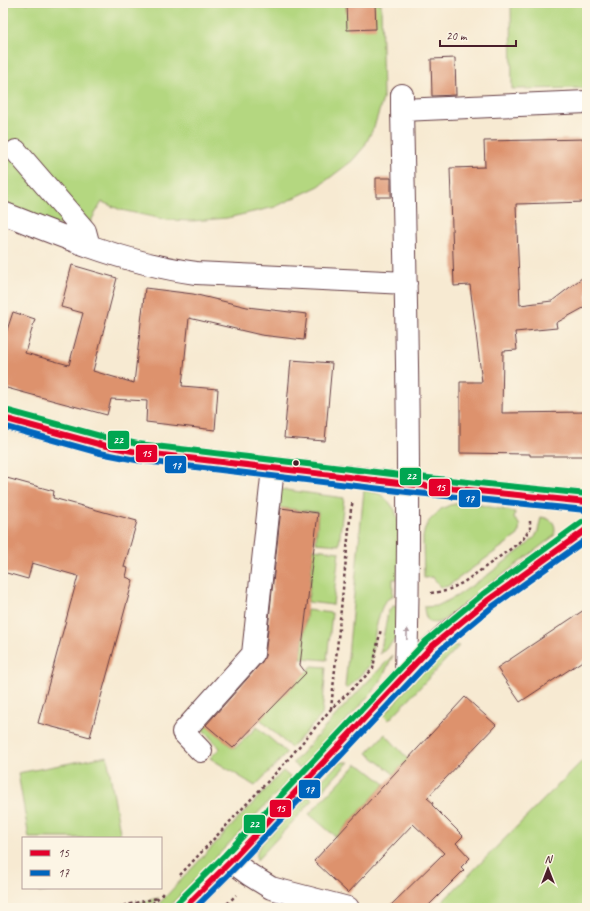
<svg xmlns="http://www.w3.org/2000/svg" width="590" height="911" viewBox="0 0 590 911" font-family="Caveat,sans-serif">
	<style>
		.green { fill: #b4d780; stroke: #7f7b56 }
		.building { fill: #dd926d }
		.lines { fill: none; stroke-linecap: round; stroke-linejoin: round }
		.minor-casing { stroke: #643d44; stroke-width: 24 }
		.path { stroke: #643d44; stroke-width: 2.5; stroke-dasharray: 3 3; stroke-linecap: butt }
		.minor { stroke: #fff; stroke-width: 22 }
		.bus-1-casing { stroke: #fcf5e5; stroke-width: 9 }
		.bus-2-casing { stroke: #fcf5e5; stroke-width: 9 }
		.bus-3-casing { stroke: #fcf5e5; stroke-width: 9 }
		.bus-1 { stroke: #e4002b; stroke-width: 6 }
		.bus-2 { stroke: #0065bd; stroke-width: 6 }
		.bus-3 { stroke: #00a651; stroke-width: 6 }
		.oneway { fill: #ae9aa0 }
		.bus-dot { fill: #4a1f2b; stroke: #fcf5e5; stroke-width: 1.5 }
		.line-badge { stroke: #fcf5e5; stroke-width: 1.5 }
		.badge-label { font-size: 11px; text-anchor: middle; font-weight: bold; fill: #fff }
	</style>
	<rect width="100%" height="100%" fill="#fcf5e5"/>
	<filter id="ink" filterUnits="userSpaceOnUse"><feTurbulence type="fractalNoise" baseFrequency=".025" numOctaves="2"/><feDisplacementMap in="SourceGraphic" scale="8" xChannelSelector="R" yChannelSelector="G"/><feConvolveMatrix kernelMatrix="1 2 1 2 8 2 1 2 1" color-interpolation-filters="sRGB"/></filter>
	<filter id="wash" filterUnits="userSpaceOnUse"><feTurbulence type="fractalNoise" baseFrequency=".012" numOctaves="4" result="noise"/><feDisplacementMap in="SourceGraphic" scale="16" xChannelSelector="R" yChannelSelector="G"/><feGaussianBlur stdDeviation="0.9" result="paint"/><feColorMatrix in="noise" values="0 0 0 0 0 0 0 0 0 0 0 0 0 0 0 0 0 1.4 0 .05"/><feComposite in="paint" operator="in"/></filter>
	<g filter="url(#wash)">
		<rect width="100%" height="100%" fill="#f7ead2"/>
		<path class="green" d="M3 3H381L383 99 374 127 364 147 352 161 319 186 275 207 227 218 193 221 167 220 121 210 102 202 85 231 3 213Z
			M511 3H587V88L512 89Z
			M279 489 344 498 339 545 316 543 318 512 282 508 277 504Z
			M364 490 380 494 389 502 395 510 398 520 400 579H393V596C390 598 387 599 385 602 378 610 371 652 371 664L347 689 345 687Z
			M466 502 515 512 514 519C521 523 520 528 518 535L448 586C438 589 438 585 433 577L424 578 423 537 425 528 429 521 441 509 450 505Z
			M541 517C553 519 557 524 554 536L442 621C429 626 425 620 424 607L437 606 457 596 489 574 528 544 535 537 538 531Z
			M314 549 339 552 333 605 308 602Z
			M393 606H399L398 636 385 650 380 654 388 612Z
			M307 610 332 613 327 660 301 658Z
			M450 645 459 646 389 720 384 715 410 685Z
			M393 655 386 670 380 682 361 705 300 769 293 763 337 714Z
			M312 666 326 667 322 715 291 748 260 719Z
			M201 720 234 749 257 727 287 753 255 786 210 758 220 748 197 723Z
			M385 734 408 759 394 774 367 753Z
			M107 756 121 838H29L18 773Z
			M587 756V908H436Z
			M340 762H349L322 791 317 785Z
			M357 764 366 769 385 784 336 837 309 814Z
			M283 771 291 778 168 908H155Z
			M308 796 313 800 257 860C256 852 258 848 263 842Z
			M38 888H69L39 893Z
			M159 898 148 908H112Z"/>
		<g id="blocks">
			<path class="building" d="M346 3H375L376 29 347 30Z
				M455 58 456 95 432 96 431 59Z
				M587 139V202L516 204 520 305 552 301 587 274V306L556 323 557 328 515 332 517 350 503 351 502 413 587 412V456H530V454L460 453V382H482L470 285 454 286 450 168 485 167 484 141Z
				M376 178H391V197H376Z
				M72 265 117 278 93 371 134 383 145 288 193 294 247 307 307 314 304 340 261 335 189 318 182 386 218 389 215 430 146 422 147 401 111 399 107 415 3 387V332L6 333 13 312 35 319 25 353 69 365 83 313 61 307Z
				M291 360 332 363 325 441 284 438Z
				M3 477 54 491 53 498 137 521 124 567 128 568 126 577 133 580 90 737 38 723 78 576 32 563 28 579 3 572Z
				M281 508 318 513 300 665 306 673 233 748 206 725 262 662 265 656Z
				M587 608V658L520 702 497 668Z
				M465 697 496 725 427 798 433 803 432 805 463 836 456 843 470 858 461 867 464 870 426 908H388L444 853 413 824 348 893 314 861Z"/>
		</g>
	</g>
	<g filter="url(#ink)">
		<use href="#blocks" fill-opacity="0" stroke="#643d44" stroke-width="1"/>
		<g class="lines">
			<g class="minor-casing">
				<path id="minor" d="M402 95V110C406 297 411 485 406 673
					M402 110 587 102
					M16 151 85 231 89 246
					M3 213C31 224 60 236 89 246 123 258 159 268 196 273L406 283
					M3 418 102 445 137 452 360 478 408 484 587 502
					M201 751 183 732 253 654 273 468
					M231 861 250 875 271 888 348 908
					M184 908 231 861 431 647C479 604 534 566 587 529"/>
			</g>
			<path class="path" d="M431 593 446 591 464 582 512 548 523 539 530 529V521
				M331 709 351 509 353 501
				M180 875 284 764 331 709 373 669 376 651 381 629
				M112 908 158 898
				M148 908 163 893
				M223 908 236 895"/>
			<use href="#minor" class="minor"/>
			<g class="bus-1-casing">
				<path id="bus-1" d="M3 418 102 445 137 452 408 484 587 502
					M184 908 231 861 431 647 487 601 587 529"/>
			</g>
			<g class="bus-2-casing">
				<path id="bus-2" d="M3 426 100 453 136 460 407 492 586 510
					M195 908 237 866 437 653 492 607 587 539"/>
			</g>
			<g class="bus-3-casing">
				<path id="bus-3" d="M5 410 104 437 138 444 409 476 587 494
					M178 902 225 855 426 641 483 594 582 522"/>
			</g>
			<use href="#bus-1" class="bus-1"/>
			<use href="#bus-2" class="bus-2"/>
			<use href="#bus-3" class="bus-3"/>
		</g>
		<defs><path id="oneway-solid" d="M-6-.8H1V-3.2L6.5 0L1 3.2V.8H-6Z"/></defs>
		<use class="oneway" href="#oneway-solid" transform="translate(407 634) rotate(-88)"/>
	</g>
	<circle class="bus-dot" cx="296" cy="463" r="3.5"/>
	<g class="line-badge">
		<rect x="107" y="430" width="23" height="20" rx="4" fill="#00a651"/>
		<rect x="135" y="444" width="23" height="19" rx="4" fill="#e4002b"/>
		<rect x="164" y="455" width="23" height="19" rx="4" fill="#0065bd"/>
		<rect x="399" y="467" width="23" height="19" rx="4" fill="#00a651"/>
		<rect x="428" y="478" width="23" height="19" rx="4" fill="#e4002b"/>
		<rect x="458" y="489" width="23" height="19" rx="4" fill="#0065bd"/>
		<rect x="298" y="779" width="23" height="20" rx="4" fill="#0065bd"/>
		<rect x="269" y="799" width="23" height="19" rx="4" fill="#e4002b"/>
		<rect x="243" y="814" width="23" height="20" rx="4" fill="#00a651"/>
	</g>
	<g class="badge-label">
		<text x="118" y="444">22</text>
		<text x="146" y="457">15</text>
		<text x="176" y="469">17</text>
		<text x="411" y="480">22</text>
		<text x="440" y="491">15</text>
		<text x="469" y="502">17</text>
		<text x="309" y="793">17</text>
		<text x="280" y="812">15</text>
		<text x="254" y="828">22</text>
	</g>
	<rect width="590" height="911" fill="none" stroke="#fcf5e5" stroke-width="16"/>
	<rect x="22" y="837" width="140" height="52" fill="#fcf5e5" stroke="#b59f9b"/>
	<rect x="30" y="850" width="20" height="6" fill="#e4002b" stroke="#b59f9b"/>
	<text x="58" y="857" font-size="12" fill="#4a1f2b">15</text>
	<rect x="30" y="870" width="20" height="6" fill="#0065bd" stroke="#b59f9b"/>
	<text x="58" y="877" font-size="12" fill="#4a1f2b">17</text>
	<g transform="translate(548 869)" stroke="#fcf5e5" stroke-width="3" paint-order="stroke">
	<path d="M0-3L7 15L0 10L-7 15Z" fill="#4a1f2b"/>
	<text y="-6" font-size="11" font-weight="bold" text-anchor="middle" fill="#4a1f2b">N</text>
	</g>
	<path d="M440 40v6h76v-6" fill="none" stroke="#4a1f2b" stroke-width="2"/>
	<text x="446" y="40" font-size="12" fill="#4a1f2b" stroke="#fcf5e5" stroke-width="3" paint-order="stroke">20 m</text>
</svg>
